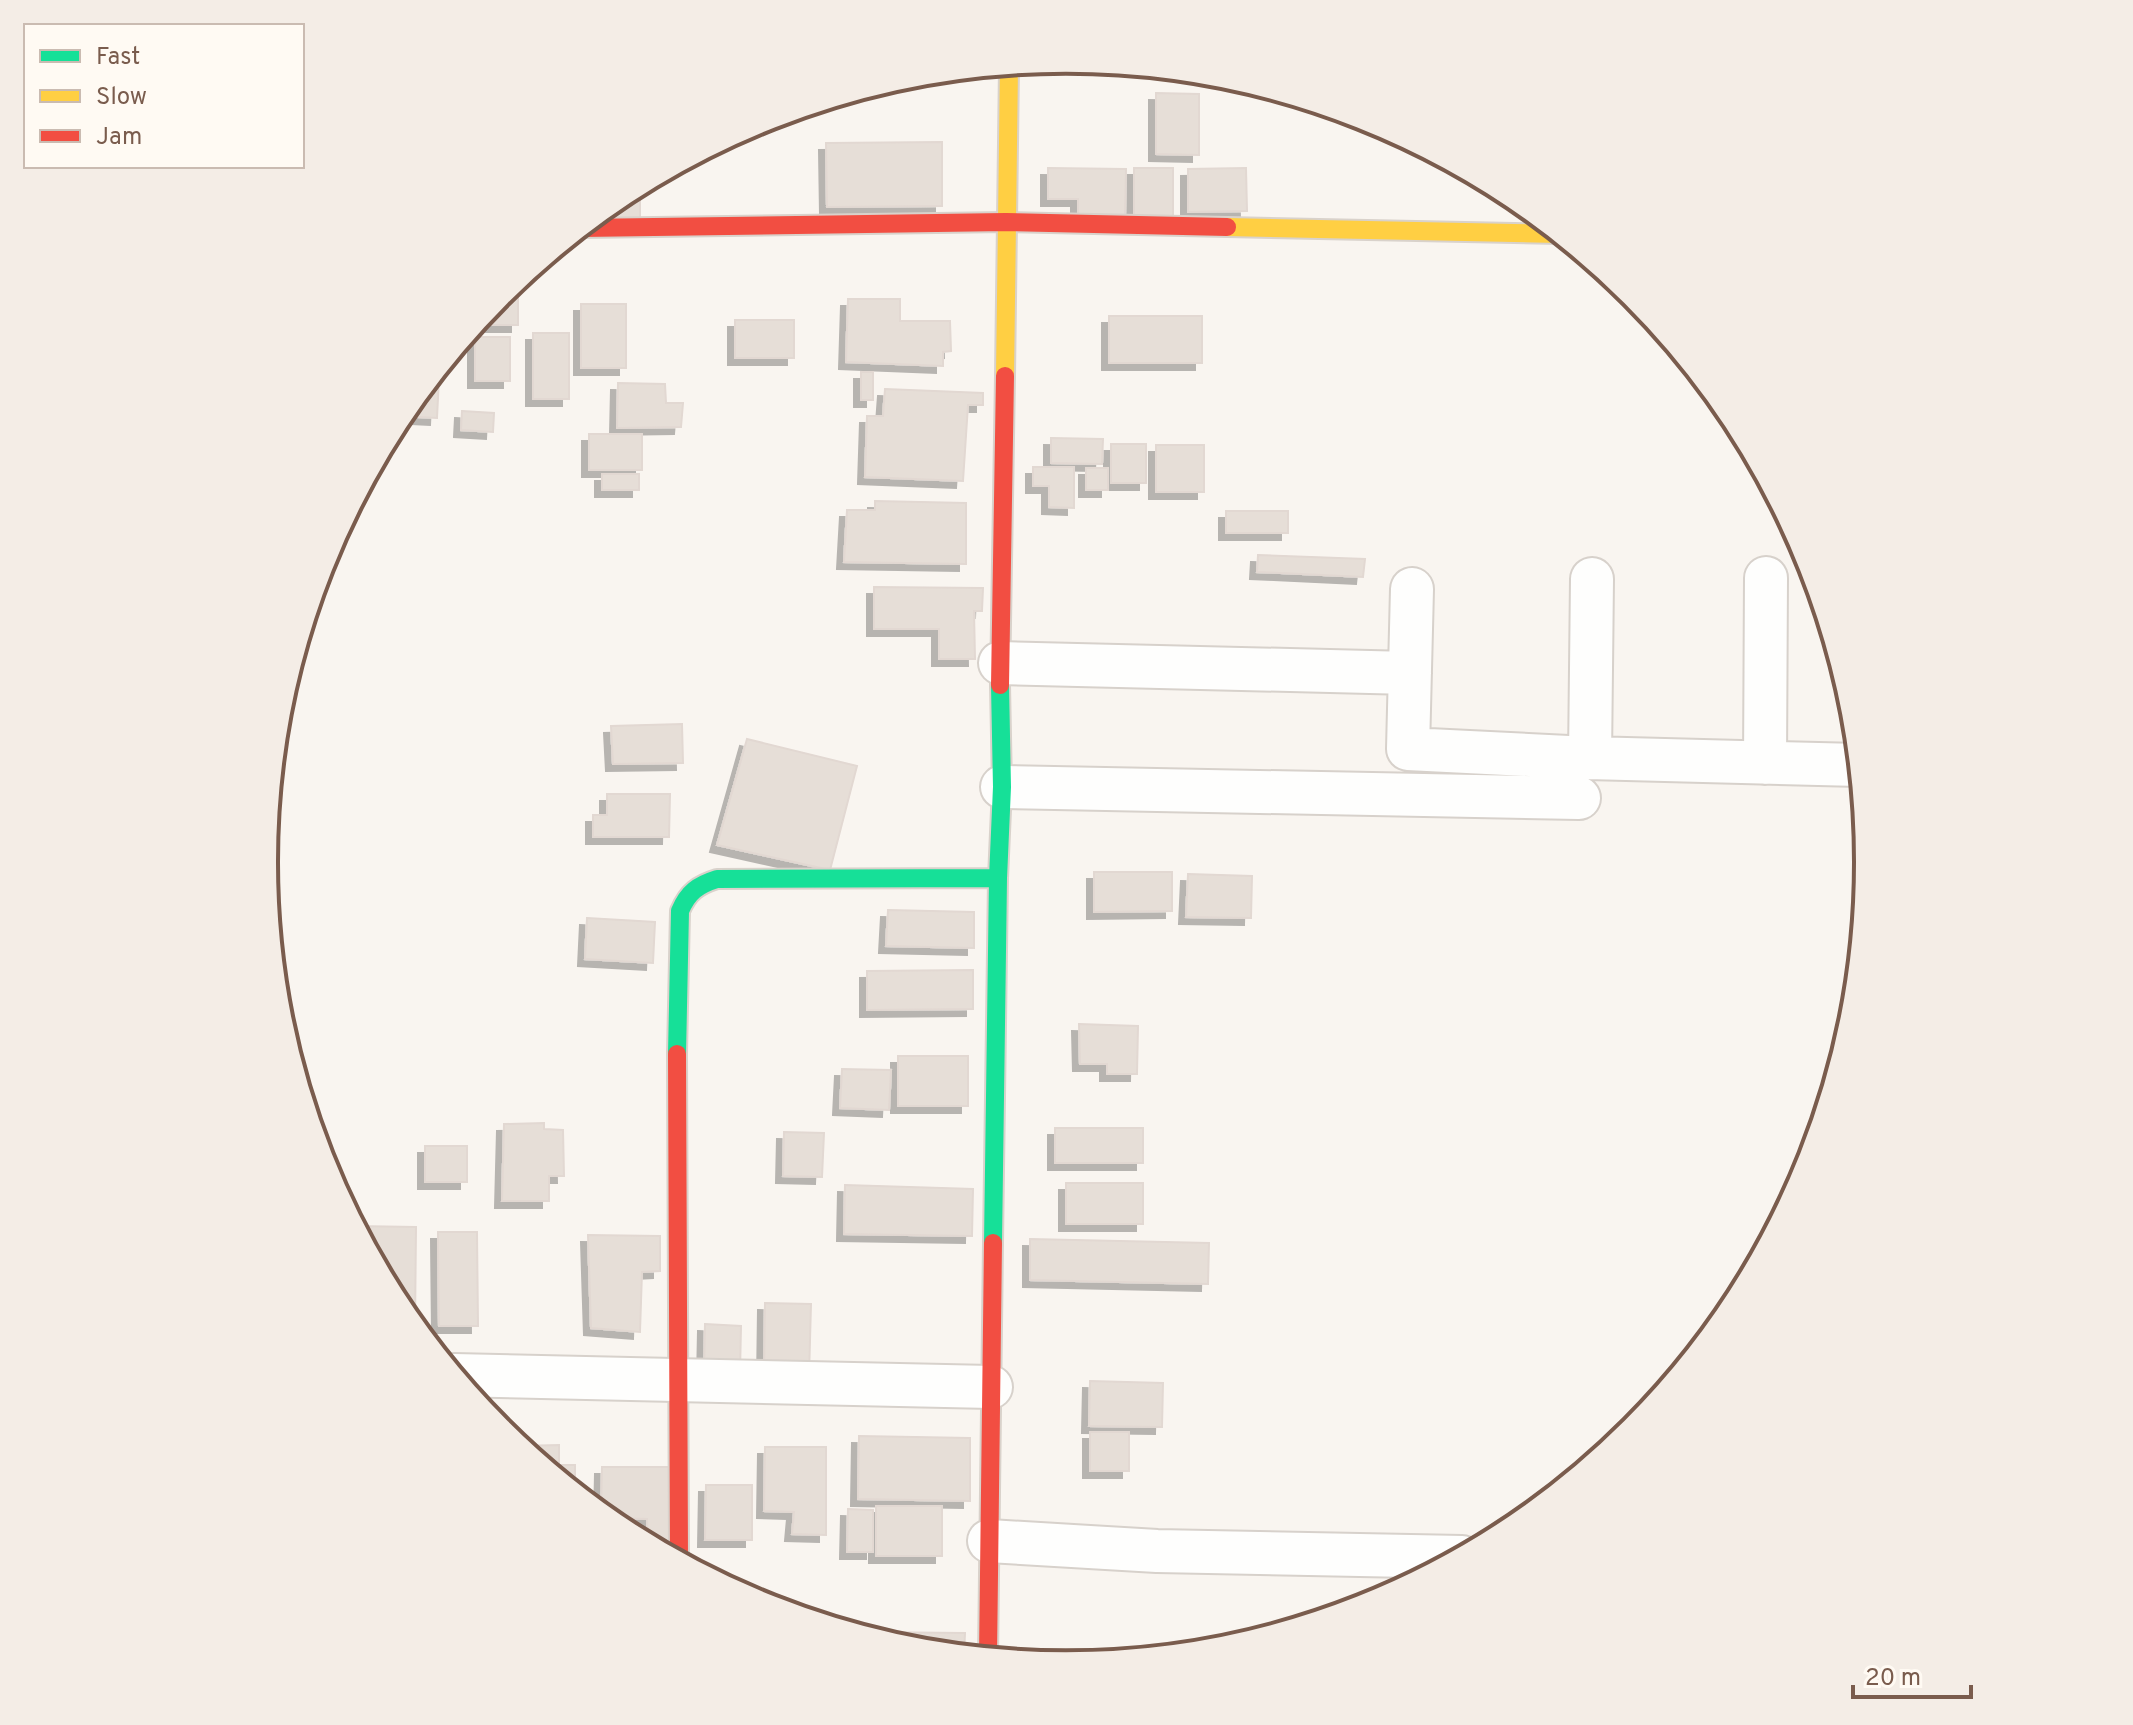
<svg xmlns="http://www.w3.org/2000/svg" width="2133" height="1725" viewBox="0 0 2133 1725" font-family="Overpass,sans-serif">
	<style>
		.building { fill: #e6ded7; stroke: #e2d8d2; stroke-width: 2; filter: url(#shadow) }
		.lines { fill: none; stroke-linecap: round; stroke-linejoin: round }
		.street-casing { stroke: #d7d1cb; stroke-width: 46 }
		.fast-casing { stroke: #d9d2cb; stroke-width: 22 }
		.slow-casing { stroke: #d9d2cb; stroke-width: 22 }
		.jam-casing { stroke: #d9d2cb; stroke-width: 22 }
		.street { stroke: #fefefd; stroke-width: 42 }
		.fast { stroke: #16e098; stroke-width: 18 }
		.slow { stroke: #ffcf43; stroke-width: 18 }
		.jam { stroke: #f24e42; stroke-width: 18 }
		.rim { fill: none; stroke: #7a5c4d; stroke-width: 4 }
	</style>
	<defs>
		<filter id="shadow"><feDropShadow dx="-7" dy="7" stdDeviation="0" flood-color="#0004"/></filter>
	</defs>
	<rect width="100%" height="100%" fill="#f9f5f0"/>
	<path class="building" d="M1156 93 1199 94V155L1156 154Z
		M942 142V206L827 207 826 143Z
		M1048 168 1126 169 1125 216 1078 214V199H1048Z
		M1134 168H1173V217H1134Z
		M1246 168 1247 211 1188 212V169Z
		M640 185V224L586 223 621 195Z
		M518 279V325H492V304Z
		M848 299H900V321H950L951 351 943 352V366L846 362Z
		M581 304H626V368H581Z
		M1109 316H1202V363H1109Z
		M735 320H794V358H735Z
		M533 333H569V399H533Z
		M475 337H510V381H475Z
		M861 372H873V400H861Z
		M432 376 439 377 437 418 399 416Z
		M618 383 665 384 666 403H683L681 427 617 428Z
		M885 389 983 393V405H968L963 481 865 477 867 416H883Z
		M462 411 494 413 493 432 461 430Z
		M589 434H642V470H589Z
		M1051 438 1103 439 1102 464 1051 463Z
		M1111 444H1146V483H1111Z
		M1156 445H1204V492H1156Z
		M1033 467H1074V508L1049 507V486H1033Z
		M1086 468H1108V490H1086Z
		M602 474H639V490H602Z
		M875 501 966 503V564L844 562 847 510H875Z
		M1226 511H1288V533H1226Z
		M1258 555 1365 559 1363 577 1257 572Z
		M874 587 983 588 982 611H974L975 659H939V629H874Z
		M682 724 683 763 613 764 611 726Z
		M747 739 857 766 830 870 717 845Z
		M607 794H670L669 837H593V815H607Z
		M1094 872H1172V911L1094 912Z
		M1188 874 1252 876 1251 918 1186 917Z
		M888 910 974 912V948L886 946Z
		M587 918 655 922 653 963 585 959Z
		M973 970V1009L867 1010V971Z
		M1079 1024 1138 1026 1137 1074H1107V1064H1080Z
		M898 1056H968V1106H898Z
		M842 1069 891 1070 889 1110 840 1108Z
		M544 1123V1129L563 1130 564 1176H549V1201H502L504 1124Z
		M1055 1128H1143V1163H1055Z
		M784 1132 824 1133 822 1177 783 1176Z
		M425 1146H467V1182H425Z
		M1066 1183H1143V1224H1066Z
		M845 1185 973 1189 972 1236 844 1234Z
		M355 1226 416 1227 415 1327 399 1308Z
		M438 1232H477L478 1326H439Z
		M588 1235 660 1236V1271L642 1272 640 1332 591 1328Z
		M1030 1239 1209 1243 1208 1284 1030 1280Z
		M765 1303 811 1304 809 1377 764 1376Z
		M705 1324 741 1326 740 1373H704Z
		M1090 1381 1163 1383 1162 1427 1089 1426Z
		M1090 1432H1129V1471H1090Z
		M859 1436 970 1438V1501L858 1499Z
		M559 1445V1465H575V1492L519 1446Z
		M765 1447H826V1535L792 1534 794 1512 764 1511Z
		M602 1467H675L676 1543H648L647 1519 606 1518 601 1514Z
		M706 1485H752V1540H705Z
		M876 1506H942V1556H876Z
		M848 1509 873 1510V1552H847Z
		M863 1632 965 1633 964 1655 909 1649 863 1635Z"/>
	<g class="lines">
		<g class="street-casing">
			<path id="street" d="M1412 589 1408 749 1588 758 1859 765
				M1000 663 1410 673
				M1590 758 1592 579
				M1765 763 1766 578
				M1002 787 1579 798
				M454 1375 991 1387
				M989 1541 1157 1551 1462 1557"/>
		</g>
		<g class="fast-casing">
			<path id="fast" d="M677 1054 680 911C688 892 698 885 717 879L998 878
				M993 1243 998 878 1002 787 1000 685"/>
		</g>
		<g class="slow-casing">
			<path id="slow" d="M1227 227 1560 234
				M1005 376 1009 66"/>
		</g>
		<g class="jam-casing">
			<path id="jam" d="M581 228 1006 222 1227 227
				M1000 685 1005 376
				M677 1054 679 1561
				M988 1657 993 1243"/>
		</g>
		<use href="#street" class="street"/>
		<use href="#fast" class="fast"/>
		<use href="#slow" class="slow"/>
		<use href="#jam" class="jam"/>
	</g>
	<path d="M0 0H2133V1725H0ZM278 862a788 788 0 1 1 1576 0a788 788 0 1 1-1576 0Z" fill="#f4ede6" fill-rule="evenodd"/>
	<path class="rim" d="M278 862a788 788 0 1 1 1576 0a788 788 0 1 1-1576 0Z"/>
	<rect x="24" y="24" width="280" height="144" fill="#fffaf3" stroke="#cabbb1" stroke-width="2"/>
	<rect x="40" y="50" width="40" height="12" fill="#16e098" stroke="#cabbb1" stroke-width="2"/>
	<text x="96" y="64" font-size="24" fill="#7a5c4d">Fast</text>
	<rect x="40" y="90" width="40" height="12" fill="#ffcf43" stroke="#cabbb1" stroke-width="2"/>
	<text x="96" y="104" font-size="24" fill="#7a5c4d">Slow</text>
	<rect x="40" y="130" width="40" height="12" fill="#f24e42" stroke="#cabbb1" stroke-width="2"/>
	<text x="96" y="144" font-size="24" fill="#7a5c4d">Jam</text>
	<path d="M1853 1685v12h118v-12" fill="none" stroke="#7a5c4d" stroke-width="4"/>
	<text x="1865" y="1685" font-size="24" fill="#7a5c4d" stroke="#fffaf3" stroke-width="6" paint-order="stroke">20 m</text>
</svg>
